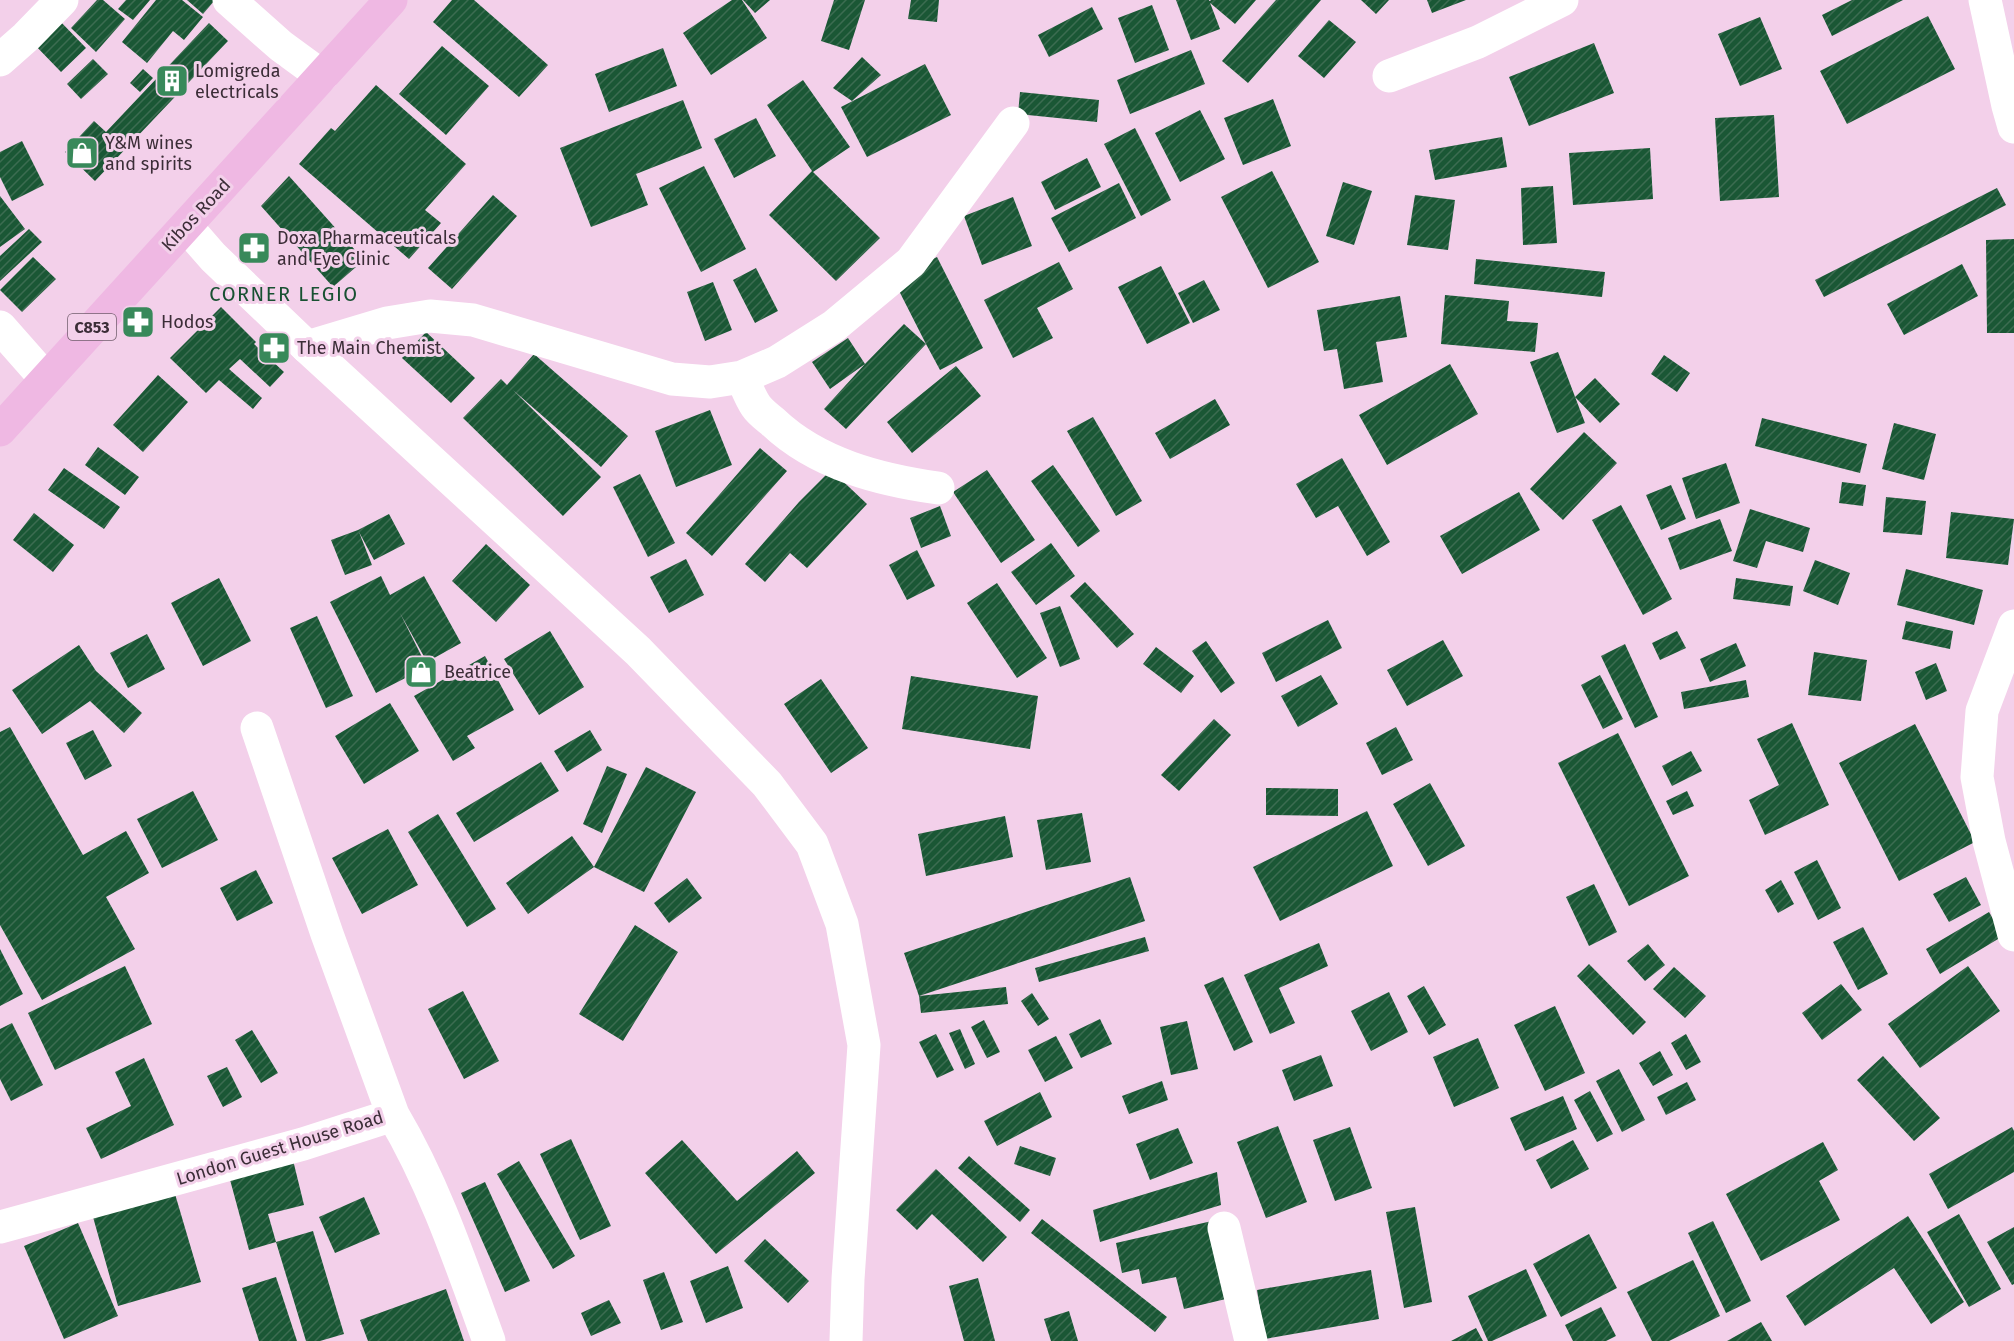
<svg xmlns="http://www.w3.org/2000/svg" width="2014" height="1341" viewBox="0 0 2014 1341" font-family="'Fira Sans',sans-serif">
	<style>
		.building { fill: url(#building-hatch) }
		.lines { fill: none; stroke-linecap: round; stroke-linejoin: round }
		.minor { stroke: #fff; stroke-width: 33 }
		.tertiary { stroke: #fff; stroke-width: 33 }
		.primary { stroke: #efb8e3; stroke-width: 33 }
		.labels { text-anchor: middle; stroke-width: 6; stroke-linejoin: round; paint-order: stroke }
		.shield { fill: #f3d0ea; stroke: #725e6d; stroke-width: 1.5 }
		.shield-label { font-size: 16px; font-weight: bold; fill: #3b2d37 }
		.poi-label { font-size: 18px; fill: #3b2d37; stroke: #f3d0ea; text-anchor: start }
		.street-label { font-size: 18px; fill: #3b2d37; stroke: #f3d0ea }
		.neighbourhood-label { font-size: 20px; letter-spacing: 1.5px; fill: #185132; stroke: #f3d0ea }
	</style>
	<defs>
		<pattern id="building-hatch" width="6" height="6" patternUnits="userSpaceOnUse" patternTransform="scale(1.5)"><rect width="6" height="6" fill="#1a5735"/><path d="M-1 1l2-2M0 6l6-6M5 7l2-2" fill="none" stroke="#3c6c51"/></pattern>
	</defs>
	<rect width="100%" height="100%" fill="#f3d0ea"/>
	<path class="building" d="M97 0H103L125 19 96 52 71 28Z
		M126 0H150L133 20 118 9Z
		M156 0H182L203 17 184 40 173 31 147 63 122 42Z
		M187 0H215L203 14Z
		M452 0H474L548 65 519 97 433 22Z
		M732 0H742L767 38 711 75 683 33Z
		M743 0H770L755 13Z
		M834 0H865L849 50 821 41Z
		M911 0H939L937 22 908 19Z
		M1176 0H1209L1220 29 1191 40Z
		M1211 0H1256L1235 24 1209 2Z
		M1276 0H1321L1248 83 1222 61Z
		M1361 0H1389L1376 14Z
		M1427 0H1466L1432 13Z
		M1852 0H1903L1832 36 1822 15Z
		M1152 5 1169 50 1135 63 1118 18Z
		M1092 7 1103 29 1049 57 1038 35Z
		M1928 16 1955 69 1847 124 1820 71Z
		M1760 17 1782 69 1740 86 1718 34Z
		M57 18 86 48 61 72 32 42Z
		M1329 20 1356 42 1324 78 1298 56Z
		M209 23 228 41 95 181 65 152 94 121 106 132Z
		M1594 43 1614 93 1529 126 1509 77Z
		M442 46 489 86 446 135 399 94Z
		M663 48 677 86 609 112 595 74Z
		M1191 50 1205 84 1130 114 1117 80Z
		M862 57 881 75 852 101 833 88Z
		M93 59 108 74 81 99 67 84Z
		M925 64 951 115 867 157 841 107Z
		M143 69 153 78 140 92 130 83Z
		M803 80 850 147 813 172 880 238 836 281 769 215 812 171 767 105Z
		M376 85 466 164 425 210 441 223 409 259 299 164 331 128 335 131Z
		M1020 92 1099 100 1097 122 1018 114Z
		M1273 99 1291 146 1243 165 1224 118Z
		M683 100 702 148 636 174 648 205 591 227 560 148Z
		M1200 110 1225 159 1180 182 1155 133Z
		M1774 115 1779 197 1720 201 1715 118Z
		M756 118 776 156 734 178 714 139Z
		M1135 128 1171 200 1141 216 1104 144Z
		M1502 137 1507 167 1435 180 1429 150Z
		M22 141 44 185 12 201 0 177V152Z
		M1650 148 1653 199 1573 205 1569 153Z
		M1087 158 1101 187 1055 210 1041 182Z
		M704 166 746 249 701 272 659 188Z
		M1272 171 1319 262 1268 288 1221 197Z
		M289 176 364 260 333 287 261 206Z
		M1343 182 1372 191 1354 245 1326 236Z
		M1119 183 1136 218 1069 252 1051 218Z
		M1553 186 1557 243 1523 245 1521 188Z
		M1997 188 2006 205 1824 297 1815 280Z
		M493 195 517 216 452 289 428 268Z
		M1415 195 1455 200 1448 250 1407 245Z
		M0 196 25 229 0 247Z
		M1013 197 1032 246 982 265 964 216Z
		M29 229 42 242 0 281V256Z
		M2014 239V333H1987L1986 240Z
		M33 257 56 279 22 312 0 290Z
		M937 257 983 348 940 370 926 344 846 429 824 409 865 364 904 324 926 344 893 279Z
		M1476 259 1605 272 1602 297 1474 284Z
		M1059 262 1073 289 1037 308 1053 338 1013 358 984 300Z
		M1962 264 1978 296 1904 335 1887 304Z
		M1161 266 1190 323 1147 344 1118 287Z
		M756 268 778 311 755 323 733 280Z
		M1204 280 1220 310 1193 323 1178 293Z
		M713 282 732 330 705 341 687 292Z
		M1445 295 1509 301 1507 321 1538 323 1535 352 1441 344Z
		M1400 296 1407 337 1376 342 1383 382 1344 389 1337 349 1324 351 1317 310Z
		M221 307 256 342 254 344 284 372 270 387 240 359 229 369 262 398 253 409 219 380 206 393 170 358Z
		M426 332 475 378 451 403 402 358Z
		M848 338 865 364 830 389 812 362Z
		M1558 352 1585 423 1557 433 1530 362Z
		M534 354 628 436 601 467 513 390 601 477 563 516 463 418 501 379 507 385Z
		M1664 355 1690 373 1677 392 1651 374Z
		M1450 364 1478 414 1387 465 1359 415Z
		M956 366 981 396 912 453 887 422Z
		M158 375 188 402 143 452 113 425Z
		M1595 378 1620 404 1600 423 1575 397Z
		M1215 399 1230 425 1170 459 1155 433Z
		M710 410 732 465 676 487 655 431Z
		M1093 417 1142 501 1116 516 1067 431Z
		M1762 418 1867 444 1860 473 1755 446Z
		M1894 423 1936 434 1924 480 1882 469Z
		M1584 432 1617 463 1563 520 1530 489Z
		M98 447 139 477 125 495 85 465Z
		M760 448 787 471 712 556 686 533Z
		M1342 458 1390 542 1367 556 1338 506 1316 518 1296 484Z
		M1726 463 1740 503 1696 519 1682 478Z
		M1053 465 1100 531 1078 547 1031 481Z
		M64 468 120 507 104 529 48 490Z
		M831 470 867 504 807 568 790 553 765 582 745 564 799 502Z
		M987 470 1035 540 1001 563 953 492Z
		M640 474 675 543 648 557 613 487Z
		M1842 482 1866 485 1863 506 1839 503Z
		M1671 485 1686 519 1661 530 1646 495Z
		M1519 492 1540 530 1462 574 1440 536Z
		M1886 497 1926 501 1922 535 1883 532Z
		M1621 505 1672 599 1643 615 1592 520Z
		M940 506 951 536 921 548 910 518Z
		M1750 509 1810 528 1803 552 1766 541 1757 568 1733 561Z
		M1951 512 2014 519 2008 565 1946 558Z
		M34 513 74 545 53 572 13 540Z
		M389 514 405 544 374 560 359 532 372 565 345 575 331 540 358 530Z
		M1720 519 1732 551 1680 570 1668 538Z
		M1051 543 1075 576 1036 605 1011 572Z
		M486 544 530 585 496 622 452 581Z
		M917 550 935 586 907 600 889 565Z
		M686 559 704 595 669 613 650 577Z
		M1815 560 1850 573 1838 605 1803 591Z
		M1906 569 1983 590 1974 625 1897 605Z
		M381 576 390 595 424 576 461 643 427 662 400 613 427 667 376 693 330 602Z
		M219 578 251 641 203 666 171 603Z
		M1736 578 1793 586 1790 606 1733 599Z
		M1085 582 1134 634 1117 648 1070 596Z
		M997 583 1047 658 1017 678 967 603Z
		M1060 606 1080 659 1060 667 1040 613Z
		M317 616 353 696 326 708 290 628Z
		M1328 620 1342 648 1276 682 1262 653Z
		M1906 621 1953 631 1950 649 1902 639Z
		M550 631 584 687 539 715 504 659Z
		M1677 631 1686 648 1660 660 1652 643Z
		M147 634 165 669 128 688 110 653Z
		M1443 640 1463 676 1407 706 1387 670Z
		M1206 641 1235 683 1221 693 1192 651Z
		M1736 643 1746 666 1710 682 1700 659Z
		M1625 644 1658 717 1635 728 1601 656Z
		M79 645 96 671 142 713 124 733 90 701 42 734 12 690Z
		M1156 647 1194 676 1181 693 1143 664Z
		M1814 652 1867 660 1861 701 1808 695Z
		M485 656 514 710 467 736 475 748 453 761 414 696Z
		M1936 663 1947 691 1926 700 1915 672Z
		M1321 675 1338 704 1298 727 1281 696Z
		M1600 675 1623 719 1603 729 1581 685Z
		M911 676 1038 696 1030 749 902 729Z
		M821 679 868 748 831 773 784 704Z
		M1746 680 1749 697 1684 709 1681 692Z
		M390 703 419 751 364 784 335 736Z
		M1214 719 1231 735 1179 791 1161 775Z
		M1792 723 1829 805 1765 835 1749 800 1779 785 1757 739Z
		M1915 724 1975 842 1899 881 1839 763Z
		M10 727 83 855 126 831 149 873 106 897 135 949 42 1000 0 925V732Z
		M1396 727 1413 760 1382 775 1366 743Z
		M93 730 112 766 85 780 66 743Z
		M590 730 602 750 567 772 554 751Z
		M1618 733 1689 876 1629 906 1558 763Z
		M1691 751 1702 771 1672 786 1662 766Z
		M541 762 559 791 474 842 456 813Z
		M607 766 627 774 602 833 583 824Z
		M646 767 696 792 644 892 594 867Z
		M1430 783 1465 846 1428 866 1393 804Z
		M1266 788 1338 789V816L1266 815Z
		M193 791 218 840 162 868 137 819Z
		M1687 791 1694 806 1673 815 1666 801Z
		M1367 811 1393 866 1280 921 1253 867Z
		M1082 813 1091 862 1046 870 1037 820Z
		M438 814 496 909 467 927 408 832Z
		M1005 816 1013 857 926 876 918 834Z
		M388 829 418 885 362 914 332 858Z
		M572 836 594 867 528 914 506 883Z
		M1817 860 1841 908 1818 920 1794 872Z
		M256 870 273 903 237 921 220 888Z
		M1130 877 1145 921 919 996 904 953Z
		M1966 877 1981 905 1949 922 1933 894Z
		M687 878 702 898 669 923 654 903Z
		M1781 880 1794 904 1778 913 1765 890Z
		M1594 884 1617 932 1589 946 1566 897Z
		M1989 912 2003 936 1940 974 1926 949Z
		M635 925 678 952 623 1041 579 1014Z
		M1863 927 1888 974 1858 990 1833 942Z
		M1145 937 1149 951 1039 982 1035 968Z
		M1319 943 1328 966 1279 988 1295 1023 1270 1034 1244 975Z
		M1648 944 1665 965 1645 981 1627 961Z
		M0 949 23 994 0 1006Z
		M1589 964 1646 1022 1633 1035 1577 976Z
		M125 966 152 1024 55 1070 28 1013Z
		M1968 966 2000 1011 1920 1068 1888 1024Z
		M1674 967 1706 996 1685 1018 1653 989Z
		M1223 977 1253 1042 1234 1051 1204 985Z
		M1841 984 1862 1010 1822 1040 1802 1013Z
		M1424 986 1446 1025 1429 1035 1407 996Z
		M1006 987 1008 1004 921 1013 919 996Z
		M463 991 499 1061 464 1079 428 1009Z
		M1389 992 1408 1032 1371 1051 1351 1011Z
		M1032 993 1049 1019 1038 1026 1021 1001Z
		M1555 1006 1585 1073 1545 1091 1514 1025Z
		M1100 1019 1112 1044 1081 1058 1069 1034Z
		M984 1020 1000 1052 987 1058 971 1027Z
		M1187 1021 1198 1069 1171 1075 1160 1027Z
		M12 1023 43 1085 11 1101 0 1079V1029Z
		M960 1029 975 1064 965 1069 949 1033Z
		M252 1030 278 1073 261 1083 235 1040Z
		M936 1034 954 1070 937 1078 919 1042Z
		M1686 1034 1701 1062 1686 1070 1671 1043Z
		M1056 1036 1073 1068 1045 1082 1028 1050Z
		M1478 1038 1499 1088 1454 1107 1433 1057Z
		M1660 1051 1673 1075 1653 1086 1639 1063Z
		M1321 1055 1333 1086 1294 1101 1282 1070Z
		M1883 1056 1940 1118 1914 1141 1857 1080Z
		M144 1058 174 1125 101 1159 86 1128 131 1106 115 1072Z
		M227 1067 242 1097 223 1107 207 1076Z
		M1619 1069 1645 1120 1622 1132 1596 1081Z
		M1162 1081 1168 1100 1129 1114 1122 1096Z
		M1687 1082 1696 1100 1666 1115 1657 1097Z
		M1590 1091 1613 1134 1597 1142 1574 1100Z
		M1040 1092 1052 1117 997 1146 984 1121Z
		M1563 1096 1577 1129 1525 1151 1510 1118Z
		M1278 1126 1307 1202 1266 1218 1237 1142Z
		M1350 1127 1372 1188 1335 1201 1313 1140Z
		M2012 1127 2014 1131V1172L1948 1209 1929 1174Z
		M1178 1128 1193 1163 1150 1180 1136 1144Z
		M571 1139 611 1226 580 1240 540 1154Z
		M682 1140 737 1201 797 1151 815 1173 716 1254 645 1173Z
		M1573 1140 1589 1169 1551 1189 1536 1160Z
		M1823 1142 1838 1170 1819 1181 1840 1220 1761 1261 1726 1194Z
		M1020 1146 1056 1158 1050 1176 1014 1164Z
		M969 1156 1030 1210 1020 1222 958 1168Z
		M293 1160 304 1205 268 1214 276 1242 249 1250 229 1176Z
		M519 1161 575 1256 553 1269 497 1174Z
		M936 1169 1007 1237 983 1262 932 1214 917 1230 896 1210Z
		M1217 1172 1221 1205 1100 1242 1093 1210Z
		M485 1182 530 1281 505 1292 461 1193Z
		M175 1194 201 1282 118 1306 93 1217Z
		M364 1197 380 1234 335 1253 319 1217Z
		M1415 1207 1432 1302 1404 1308 1386 1212Z
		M1959 1214 2001 1289 1969 1307 1927 1232Z
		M1908 1216 1964 1302 1931 1324 1894 1268 1805 1326 1786 1296Z
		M1042 1219 1167 1317 1155 1332 1031 1233Z
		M1212 1221 1230 1298 1184 1309 1176 1277 1142 1284 1139 1269 1122 1273 1116 1243Z
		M1713 1221 1751 1301 1726 1313 1688 1233Z
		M78 1223 118 1316 64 1339 24 1246Z
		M2014 1227V1284L2012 1285 1987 1242Z
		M313 1231 344 1334 320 1341H306L276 1242Z
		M1589 1234 1617 1288 1561 1317 1533 1264Z
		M765 1239 809 1281 788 1303 744 1261Z
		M1693 1260 1720 1316 1669 1341H1652L1627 1292Z
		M728 1266 743 1308 706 1323 690 1281Z
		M1526 1269 1547 1316 1492 1341H1488L1468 1296Z
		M1371 1270 1379 1319 1265 1339 1257 1290Z
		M664 1272 683 1322 661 1330 643 1280Z
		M276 1277 297 1341H259L242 1288Z
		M978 1278 995 1341H964L949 1286Z
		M446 1289 464 1341H368L360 1320Z
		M609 1300 621 1323 591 1336 581 1313Z
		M1601 1307 1616 1336 1606 1341H1573L1565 1325Z
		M1069 1311 1078 1341H1051L1044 1319Z
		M1761 1322 1772 1341H1727Z
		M1476 1328 1483 1341H1451Z"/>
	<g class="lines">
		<path class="minor" d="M229 0 281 46 322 76
			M1985 0 2008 106 2014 127
			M0 60 26 37 62 0
			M1389 76 1478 42 1562 0
			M0 327 45 378
			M307 347 387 323 430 316 473 320 672 379 710 382 742 377 777 362 834 326 911 262 1013 123
			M742 377C746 386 750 397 756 406 760 412 767 417 773 422 817 464 880 480 938 488
			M2014 626 1982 711 1977 777 1989 841 2014 935
			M257 728 327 934 393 1115
			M0 1227 303 1144 393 1115C435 1186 461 1264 489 1341
			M1224 1228 1251 1341"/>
		<path class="tertiary" d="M186 226 213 257 307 347 638 651 767 784 812 844 842 924 864 1045 848 1279 846 1341"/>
		<path class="primary" d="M0 430 391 0"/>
	</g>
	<defs>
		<g id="building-square" transform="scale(1.725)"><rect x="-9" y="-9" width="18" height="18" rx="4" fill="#38895a" stroke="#f3d0ea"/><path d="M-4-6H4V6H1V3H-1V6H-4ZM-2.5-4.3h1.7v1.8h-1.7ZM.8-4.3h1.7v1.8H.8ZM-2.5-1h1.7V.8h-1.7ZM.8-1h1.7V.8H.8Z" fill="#fff"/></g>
		<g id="shop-square" transform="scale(1.725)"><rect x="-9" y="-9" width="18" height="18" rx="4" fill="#38895a" stroke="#f3d0ea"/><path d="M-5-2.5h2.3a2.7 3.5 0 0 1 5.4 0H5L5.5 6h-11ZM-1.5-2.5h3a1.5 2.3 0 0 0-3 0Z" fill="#fff"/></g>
		<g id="pharmacy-square" transform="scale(1.725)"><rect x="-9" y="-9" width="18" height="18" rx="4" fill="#38895a" stroke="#f3d0ea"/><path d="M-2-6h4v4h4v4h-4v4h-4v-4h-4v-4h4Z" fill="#fff"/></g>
	</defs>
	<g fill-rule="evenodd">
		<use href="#building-square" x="172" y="81"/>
		<use href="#shop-square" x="82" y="153"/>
		<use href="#pharmacy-square" x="254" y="248"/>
		<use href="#pharmacy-square" x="138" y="322"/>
		<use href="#pharmacy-square" x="274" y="348"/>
		<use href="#shop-square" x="421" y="672"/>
	</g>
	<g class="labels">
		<rect class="shield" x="68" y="314" width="48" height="26" rx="4.5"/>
		<g class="shield-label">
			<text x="92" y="333">C853</text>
		</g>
		<g class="poi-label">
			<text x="195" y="77">Lomigreda<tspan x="195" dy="21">electricals</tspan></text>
			<text x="105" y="149">Y&amp;M wines<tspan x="105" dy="21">and spirits</tspan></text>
			<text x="277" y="244">Doxa Pharmaceuticals<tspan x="277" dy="21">and Eye Clinic</tspan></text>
			<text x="161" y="328">Hodos</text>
			<text x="297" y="354">The Main Chemist</text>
			<text x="444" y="678">Beatrice</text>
		</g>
		<g class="street-label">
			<text transform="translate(196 215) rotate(-47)" y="6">Kibos Road</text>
			<text transform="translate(280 1148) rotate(-17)" y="6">London Guest House Road</text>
		</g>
		<g class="neighbourhood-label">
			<text x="284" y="301">CORNER LEGIO</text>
		</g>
	</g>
</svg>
